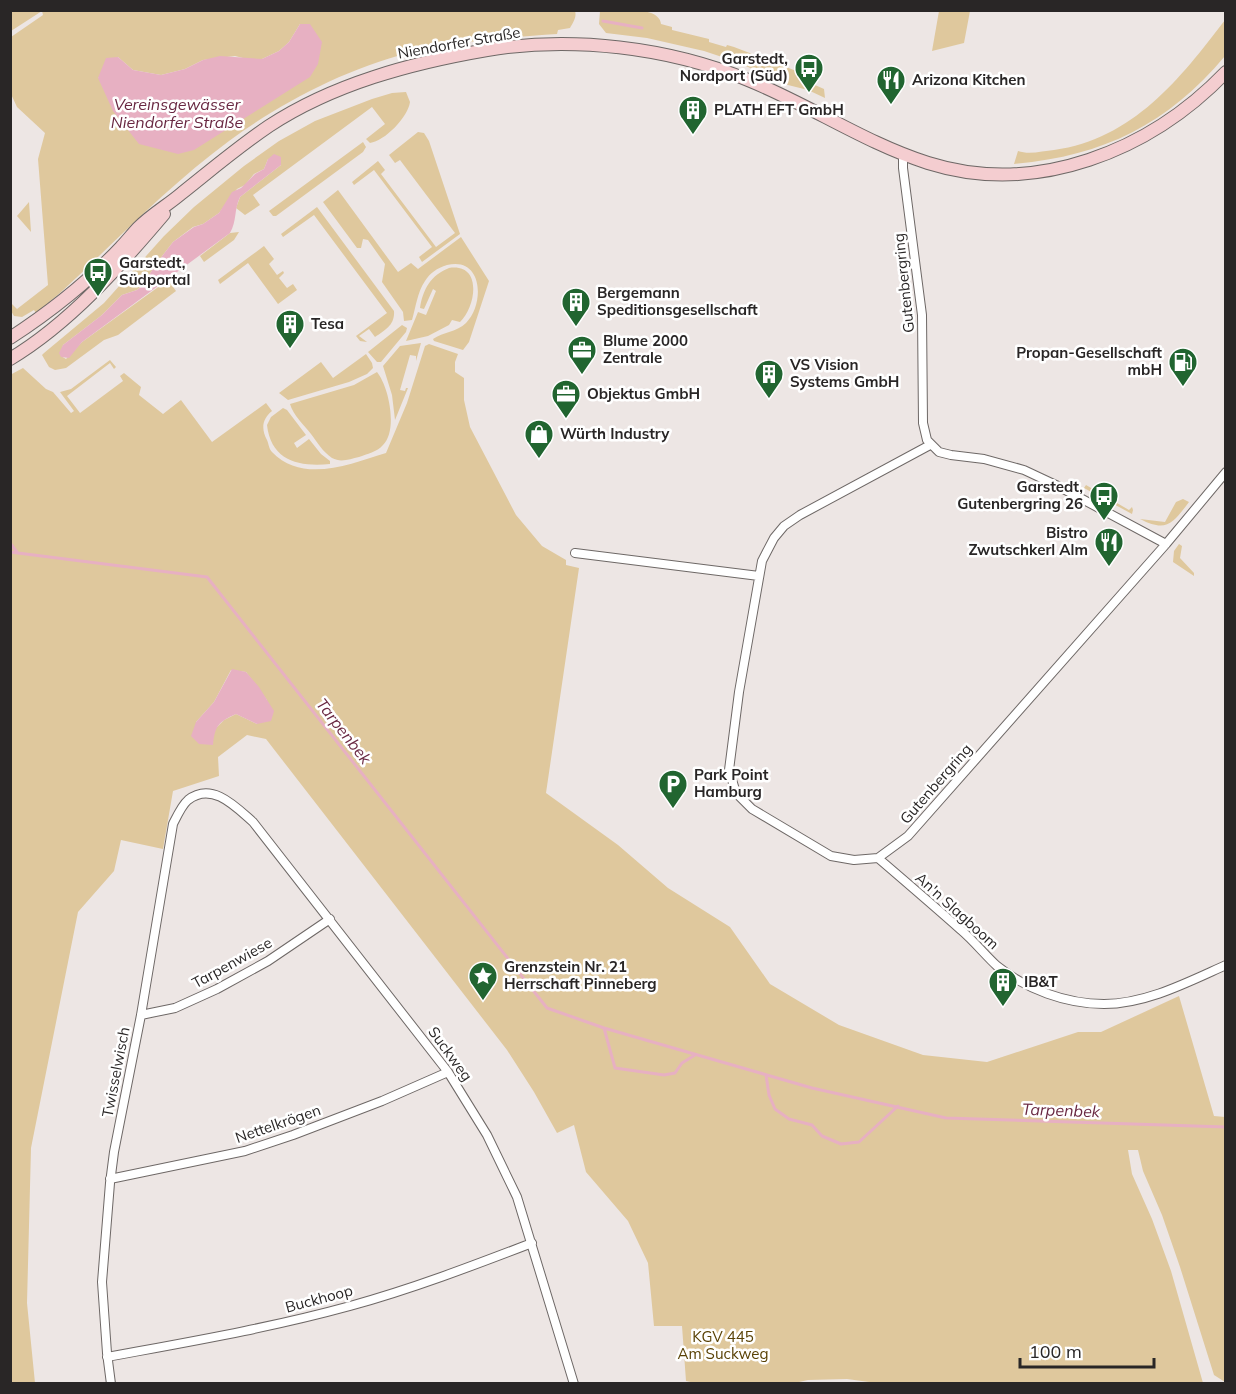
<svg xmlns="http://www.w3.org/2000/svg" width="1236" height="1394" viewBox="0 0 1236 1394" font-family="Mulish,sans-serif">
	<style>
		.green { fill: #dfc89d; fill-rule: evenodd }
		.water { fill: #e7b0c2 }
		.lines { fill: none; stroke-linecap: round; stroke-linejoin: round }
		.stream { stroke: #e7b0c2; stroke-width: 3 }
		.minor-casing { stroke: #6e6866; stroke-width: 10 }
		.secondary-casing { stroke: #6e6866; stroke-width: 14 }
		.minor { stroke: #fff; stroke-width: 8 }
		.secondary { stroke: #f4cdd0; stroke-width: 12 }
		.labels { text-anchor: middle; stroke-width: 5; stroke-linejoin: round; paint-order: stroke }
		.street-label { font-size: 15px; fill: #292626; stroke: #fff }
		.poi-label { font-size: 15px; font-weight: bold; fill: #292626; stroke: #fff; text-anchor: start }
		.park-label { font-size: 15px; fill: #594105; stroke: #fff }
		.water-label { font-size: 16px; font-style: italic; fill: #692842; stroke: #fff }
	</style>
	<rect width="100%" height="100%" fill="#ede6e4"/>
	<path class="green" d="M11 11H575C577 17 573 23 570 28L558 30 557 34C509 37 454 42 408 53 346 69 280 103 229 141 168 186 115 242 60 293L36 313 34 310 22 317 14 316 11 311 10 302 17 309 48 285 38 159 45 133 17 107 10 92 11 37 43 15 42 11 11 31ZM300 24 309 77 98 78 118 57 133 70 161 75 185 69 203 60 235 56 247 59H262L279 51 289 42Z
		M600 11C614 10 660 5 661 24L672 27V30L709 39V42L726 47 727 45 734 47 799 72 798 75 816 82 815 85 824 89 825 98 808 90 788 85 737 62 704 51 647 38 606 33 599 24Z
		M939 11H970L964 43 932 51Z
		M1225 20V56C1167 125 1103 156 1014 164L1018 151C1029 155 1043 151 1054 150 1133 139 1180 79 1225 20Z
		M406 92 410 102C408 117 385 141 370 143L366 139 385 124 372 107 253 195 260 205 245 215 236 208 240 197 281 165 268 159 264 169 254 174 245 185 237 189 219 213 203 224 193 227 173 242 156 264 143 285 137 290 122 295 102 315 63 345 61 356 66 359 82 342 168 280 176 291 118 335 104 340 66 368 55 370 49 367 42 355 44 353 104 303 164 236 194 207 244 166 279 141 315 121 372 99 392 93Z
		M418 132 424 133 429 141 460 234 422 262 419 257 432 247 374 170 354 185 352 182 378 161 385 170 381 174 436 247 455 233 400 160 395 163 389 155Z
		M363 142 366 147 363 152 276 216H273L269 211Z
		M338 190 398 272 411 263 418 269 461 237 489 281 469 342 463 350 434 341 433 339C443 332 457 332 466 323 485 304 483 256 447 265 437 268 430 273 425 281 417 293 416 307 412 320L404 321 403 312 382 282 385 264 368 240 363 239 361 248H357L323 202Z
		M29 202 31 232 17 216Z
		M317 207 394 311C395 325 385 330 375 337L369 329 359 336 367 342 360 341 356 336 387 313 314 215 283 237 281 234Z
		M239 232 234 240 204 262 200 256 230 233Z
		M264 246 274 259 269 264 277 275 283 271 284 273 279 278 287 288 293 284 297 290 278 304 248 263 220 284 218 280Z
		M449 268C483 263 476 307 460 322L452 320 449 325 428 336 406 341 418 312 426 315 436 291 433 289 424 309 420 308C423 289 431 275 449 268Z
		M402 325 407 328 406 332 381 362H377L368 352Z
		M421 343 416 361V356L410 355 400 390 405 391 406 388H408L395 420 392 395 383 366 400 346Z
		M429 344 458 354 455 362V372L464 378V400L470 427 516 515 542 546 566 560V565L579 568 546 793 618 845 668 888 730 927 770 984 839 1025 923 1055 987 1062 1078 1032H1101L1179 996 1214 1116 1225 1117V1382L1214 1375 1180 1267 1162 1215 1143 1171 1138 1150H1128L1132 1174 1152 1219 1171 1271 1203 1383 884 1384 847 1379 808 1380 790 1384H700L686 1381 682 1326H654L648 1263 628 1221 586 1172 574 1125 557 1133 534 1092 507 1050 266 739 247 735 218 757 219 776 173 791 163 849 121 840 114 871 78 912 31 1148 27 1303 35 1383H11L10 375 23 368 46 389 53 392 71 413 74 411 60 392 71 389 110 360 116 367 114 369 110 363 67 396 80 413 123 381 120 376 124 373 141 387 139 395 163 414 181 400 212 442 266 403 272 411C262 419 261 429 267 440 269 445 269 449 272 452 303 484 350 464 386 453L407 403 425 346ZM231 670 246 672 267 700 257 724 236 714 224 720 215 729 196 722 214 702Z
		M366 354 372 363 373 368 367 374 349 382 288 400 279 393 321 362 333 378Z
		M377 372C389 387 398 430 383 445 377 452 367 454 359 457 350 459 341 463 332 458 323 452 317 442 311 434 304 425 293 415 290 404L354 385Z
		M283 408 287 410 306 435 294 443 297 448 309 439 321 454 330 461V464C299 467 271 461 267 425L271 417Z
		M1086 485 1129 510 1132 507 1133 510 1132 514 1084 488Z
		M1183 499 1189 502C1173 523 1167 533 1140 519L1165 522 1176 502Z
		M1179 544 1182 546 1180 558 1194 573V576L1173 562 1174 551Z"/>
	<path class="water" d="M300 24H310L322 42 318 64 310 77 194 150 178 154 139 144 113 111 98 78 106 58 118 57 133 70 161 75 185 69 203 60 220 56 262 59 279 51 289 42Z
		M274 154 281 157V165L240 197C234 209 237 221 230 233L82 342 69 358 61 357 59 353 63 345 102 315 122 295 137 290 143 285 156 264 173 242 194 227 203 224 219 213 232 192 241 188 255 174 264 169 268 159Z
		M232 669 246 672 259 687 274 711 271 721 257 724 236 714C218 722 215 726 213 745L199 744 191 736 196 722 214 702Z"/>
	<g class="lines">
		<path class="stream" d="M603 21 642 28
			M10 543 17 552
			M10 552 207 577 547 1008 604 1028 812 1088 946 1118 1226 1127
			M604 1028 615 1068 664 1075 675 1073 682 1063 695 1055
			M766 1075 769 1095 775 1109 789 1119 812 1125 822 1136 841 1144 859 1142 898 1106"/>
		<g class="minor-casing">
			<path id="minor" d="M903 154V168L922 315 923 423 927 440 939 452 951 455 984 459 1024 470 1056 485 1166 544
				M930 445 800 515 784 526 774 538 762 561 739 692 729 770 736 793 752 809 831 856 854 860 878 858 908 836 1166 544 1226 472
				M575 553 759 576
				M878 858C906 882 934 906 961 930 974 941 985 955 997 966 1026 989 1066 1004 1104 1004 1146 1004 1188 982 1226 965
				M141 1015 175 1008 217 989 268 961 330 919
				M110 1179 245 1151 293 1135 382 1101 448 1072
				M107 1357C188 1342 270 1328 350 1306 412 1289 472 1266 532 1243
				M111 1384 107 1353 102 1282 110 1183 114 1152 141 1015 173 824C177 816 182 805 188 800 212 781 236 807 253 822L448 1072 487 1135 517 1197 574 1384"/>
		</g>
		<g class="secondary-casing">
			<path id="secondary" d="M10 338C50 312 88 282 121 247 127 241 133 233 139 227 152 214 168 205 182 193 211 170 238 147 269 126 333 84 411 63 487 50 572 36 668 47 748 80 810 105 865 143 928 163 1036 197 1150 151 1226 72
				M10 359C70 323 120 266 164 214"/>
		</g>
		<use href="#minor" class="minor"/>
		<use href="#secondary" class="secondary"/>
	</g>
	<defs>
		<g id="bus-pin" transform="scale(1.5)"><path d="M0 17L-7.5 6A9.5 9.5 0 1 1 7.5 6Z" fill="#216530" stroke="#fff"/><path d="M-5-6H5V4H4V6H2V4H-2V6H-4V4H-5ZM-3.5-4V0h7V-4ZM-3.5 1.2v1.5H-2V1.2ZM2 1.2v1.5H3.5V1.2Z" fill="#fff"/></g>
		<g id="restaurant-pin" transform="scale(1.5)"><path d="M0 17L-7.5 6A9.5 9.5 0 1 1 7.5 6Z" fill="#216530" stroke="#fff"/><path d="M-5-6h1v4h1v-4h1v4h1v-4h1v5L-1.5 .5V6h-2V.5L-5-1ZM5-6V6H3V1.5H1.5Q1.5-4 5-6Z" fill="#fff"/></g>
		<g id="building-pin" transform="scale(1.5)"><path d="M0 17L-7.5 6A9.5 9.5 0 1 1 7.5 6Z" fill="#216530" stroke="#fff"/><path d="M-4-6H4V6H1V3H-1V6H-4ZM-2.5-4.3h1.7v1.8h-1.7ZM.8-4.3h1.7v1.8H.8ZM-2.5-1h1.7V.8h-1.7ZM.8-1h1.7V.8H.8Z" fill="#fff"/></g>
		<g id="office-pin" transform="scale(1.5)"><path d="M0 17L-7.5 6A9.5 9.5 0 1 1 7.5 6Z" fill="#216530" stroke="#fff"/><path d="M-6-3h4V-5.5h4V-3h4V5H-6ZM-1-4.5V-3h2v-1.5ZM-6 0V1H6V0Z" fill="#fff"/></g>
		<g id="fuel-pin" transform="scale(1.5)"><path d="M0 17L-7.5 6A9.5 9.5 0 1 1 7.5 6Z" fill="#216530" stroke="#fff"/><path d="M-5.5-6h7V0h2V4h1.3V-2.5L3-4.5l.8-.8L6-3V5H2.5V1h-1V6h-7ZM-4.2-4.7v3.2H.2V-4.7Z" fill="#fff"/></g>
		<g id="shop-pin" transform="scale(1.5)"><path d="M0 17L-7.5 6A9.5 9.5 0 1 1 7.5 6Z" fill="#216530" stroke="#fff"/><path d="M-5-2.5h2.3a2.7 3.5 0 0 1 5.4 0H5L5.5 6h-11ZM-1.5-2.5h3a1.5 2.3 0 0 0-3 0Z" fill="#fff"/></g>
		<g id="parking-pin" transform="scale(1.5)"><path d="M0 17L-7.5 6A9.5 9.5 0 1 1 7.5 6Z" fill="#216530" stroke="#fff"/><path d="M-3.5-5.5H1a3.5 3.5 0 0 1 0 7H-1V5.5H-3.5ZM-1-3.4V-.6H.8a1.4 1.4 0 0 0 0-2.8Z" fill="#fff"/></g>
		<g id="sight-pin" transform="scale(1.5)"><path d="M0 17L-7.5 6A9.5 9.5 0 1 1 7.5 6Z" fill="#216530" stroke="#fff"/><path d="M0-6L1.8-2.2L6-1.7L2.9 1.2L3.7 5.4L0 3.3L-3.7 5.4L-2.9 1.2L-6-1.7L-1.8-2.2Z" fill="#fff"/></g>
	</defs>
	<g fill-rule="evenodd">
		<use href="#bus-pin" x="809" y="68"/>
		<use href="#restaurant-pin" x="891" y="80"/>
		<use href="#building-pin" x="693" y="110"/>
		<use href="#bus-pin" x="98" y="272"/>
		<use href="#building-pin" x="576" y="302"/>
		<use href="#building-pin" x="290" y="324"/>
		<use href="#office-pin" x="582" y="350"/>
		<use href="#fuel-pin" x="1183" y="362"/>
		<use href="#building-pin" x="769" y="374"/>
		<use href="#office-pin" x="566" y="394"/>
		<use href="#shop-pin" x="539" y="434"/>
		<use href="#bus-pin" x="1104" y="496"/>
		<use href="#restaurant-pin" x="1109" y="542"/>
		<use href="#parking-pin" x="673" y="784"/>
		<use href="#sight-pin" x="483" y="976"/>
		<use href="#building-pin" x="1003" y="982"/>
	</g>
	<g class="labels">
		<g class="street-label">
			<text transform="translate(459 43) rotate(-10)" y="5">Niendorfer Straße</text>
			<text transform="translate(904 283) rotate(-96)" y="5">Gutenbergring</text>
			<text transform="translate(936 784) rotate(-49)" y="5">Gutenbergring</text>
			<text transform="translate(957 911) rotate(42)" y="5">An'n Slagboom</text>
			<text transform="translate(232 963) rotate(-29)" y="5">Tarpenwiese</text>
			<text transform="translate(450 1054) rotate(54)" y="5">Suckweg</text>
			<text transform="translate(116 1072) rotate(-79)" y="5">Twisselwisch</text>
			<text transform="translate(278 1124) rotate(-19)" y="5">Nettelkrögen</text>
			<text transform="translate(319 1299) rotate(-15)" y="5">Buckhoop</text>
		</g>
		<g class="poi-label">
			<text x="788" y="64" text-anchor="end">Garstedt,<tspan x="788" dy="17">Nordport (Süd)</tspan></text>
			<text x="912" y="85">Arizona Kitchen</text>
			<text x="714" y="115">PLATH EFT GmbH</text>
			<text x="119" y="268">Garstedt,<tspan x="119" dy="17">Südportal</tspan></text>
			<text x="597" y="298">Bergemann<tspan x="597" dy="17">Speditionsgesellschaft</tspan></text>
			<text x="311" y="329">Tesa</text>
			<text x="603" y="346">Blume 2000<tspan x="603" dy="17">Zentrale</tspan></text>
			<text x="1162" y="358" text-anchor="end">Propan-Gesellschaft<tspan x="1162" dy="17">mbH</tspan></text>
			<text x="790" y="370">VS Vision<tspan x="790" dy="17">Systems GmbH</tspan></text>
			<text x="587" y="399">Objektus GmbH</text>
			<text x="560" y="439">Würth Industry</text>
			<text x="1083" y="492" text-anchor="end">Garstedt,<tspan x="1083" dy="17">Gutenbergring 26</tspan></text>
			<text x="1088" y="538" text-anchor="end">Bistro<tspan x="1088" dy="17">Zwutschkerl Alm</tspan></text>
			<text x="694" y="780">Park Point<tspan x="694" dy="17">Hamburg</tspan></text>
			<text x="504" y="972">Grenzstein Nr. 21<tspan x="504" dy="17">Herrschaft Pinneberg</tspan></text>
			<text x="1024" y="987">IB&amp;T</text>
		</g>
		<g class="park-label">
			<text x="723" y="1342">KGV 445<tspan x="723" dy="17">Am Suckweg</tspan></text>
		</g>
		<g class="water-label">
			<text x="177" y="110">Vereinsgewässer<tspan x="177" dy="18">Niendorfer Straße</tspan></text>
			<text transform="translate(344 731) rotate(52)" y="6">Tarpenbek</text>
			<text transform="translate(1061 1110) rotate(2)" y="6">Tarpenbek</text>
		</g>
	</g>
	<rect width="1236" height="1394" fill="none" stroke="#292626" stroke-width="24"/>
	<path d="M1020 1358v9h134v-9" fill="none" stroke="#292626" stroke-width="3"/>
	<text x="1029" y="1358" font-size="18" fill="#292626" stroke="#ffffff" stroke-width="4.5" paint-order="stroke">100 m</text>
</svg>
